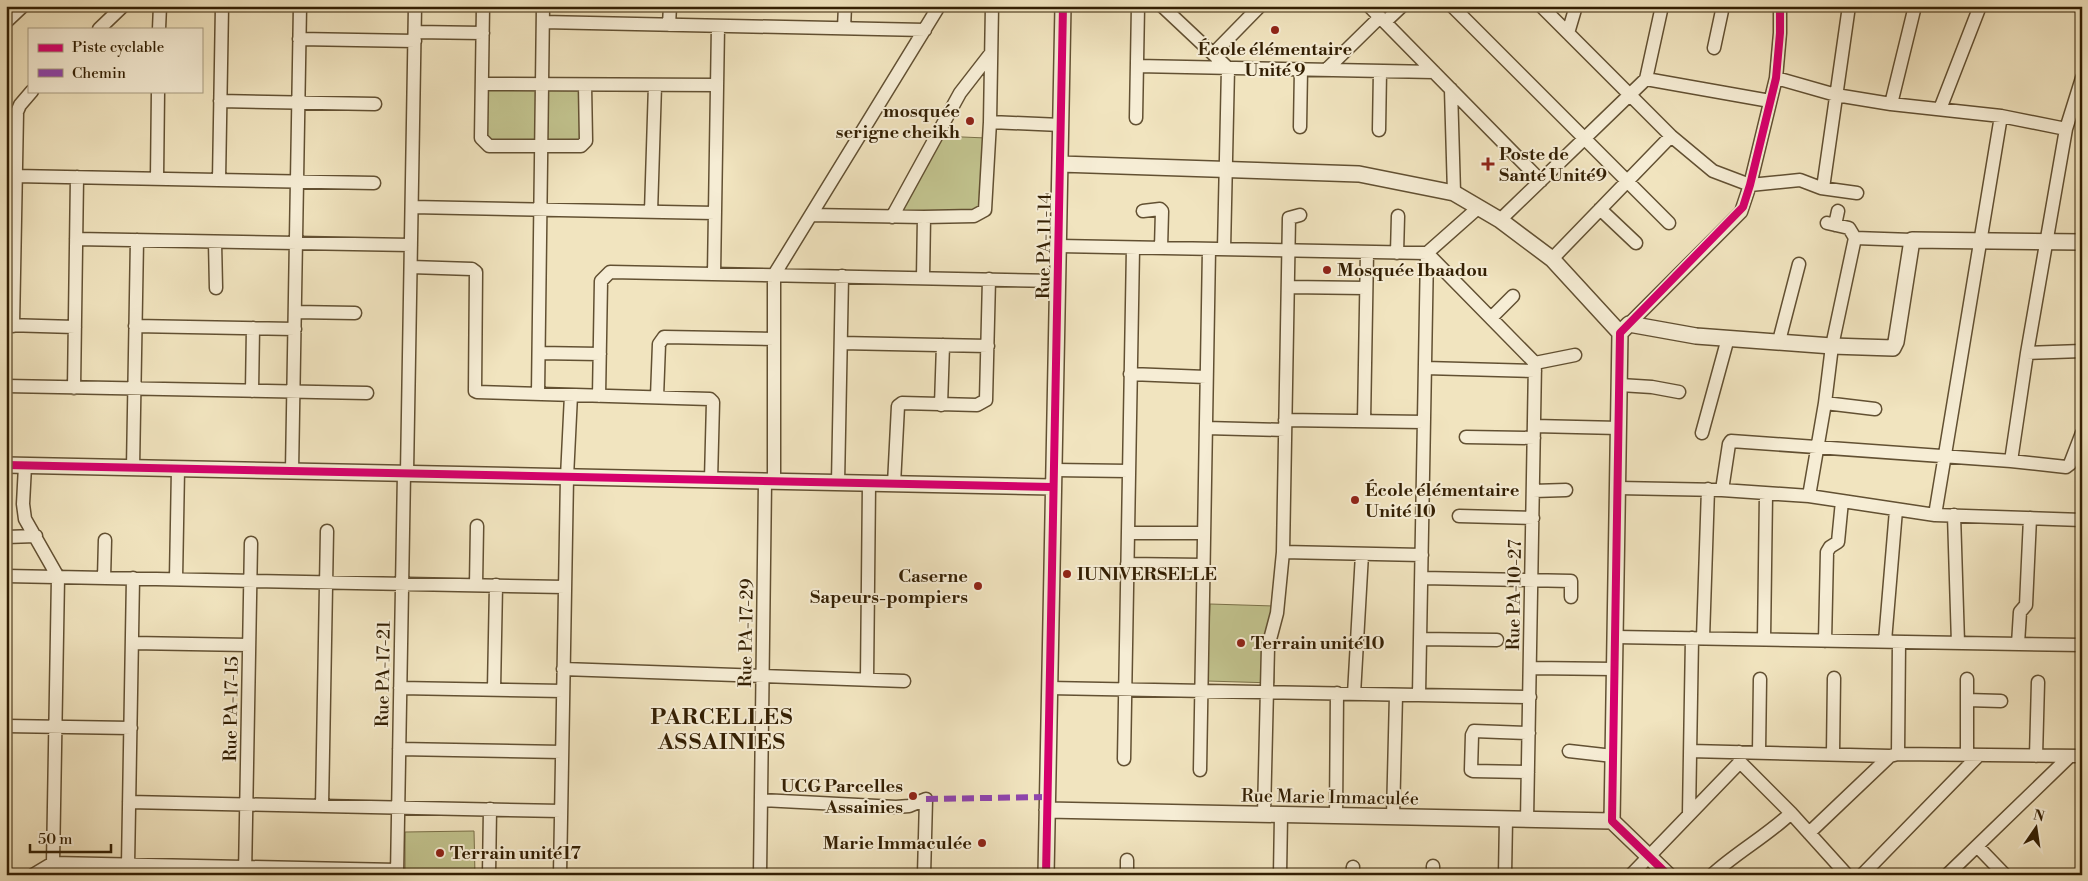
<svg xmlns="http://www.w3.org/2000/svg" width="2088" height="881" viewBox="0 0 2088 881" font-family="'Libre Bodoni',serif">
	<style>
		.green { fill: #c1c28d; stroke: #7a7048 }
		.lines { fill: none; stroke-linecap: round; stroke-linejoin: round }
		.minor-casing { stroke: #625032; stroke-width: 15 }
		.tertiary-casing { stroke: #625032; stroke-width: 18 }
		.minor { stroke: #f6edd5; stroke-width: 12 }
		.tertiary { stroke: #f6edd5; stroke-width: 15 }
		.quiet { stroke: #8e44ad; stroke-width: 6; stroke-dasharray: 12 6; stroke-linecap: butt }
		.cycleway-casing { stroke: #f6edd5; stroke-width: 11 }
		.cycleway { stroke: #d6006c; stroke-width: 8 }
		.poi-dot { fill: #8f2418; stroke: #f6edd5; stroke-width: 2 }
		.labels { text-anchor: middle; stroke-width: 4; stroke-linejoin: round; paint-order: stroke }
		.poi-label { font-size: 18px; font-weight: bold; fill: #331f03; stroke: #f6edd5; text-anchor: start }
		.street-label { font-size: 18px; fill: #331f03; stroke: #f6edd5 }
		.district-label { font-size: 22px; font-weight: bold; letter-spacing: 1px; fill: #331f03; stroke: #f6edd5 }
	</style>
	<rect width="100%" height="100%" fill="#f1e4bf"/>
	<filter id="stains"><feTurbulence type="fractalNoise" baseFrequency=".004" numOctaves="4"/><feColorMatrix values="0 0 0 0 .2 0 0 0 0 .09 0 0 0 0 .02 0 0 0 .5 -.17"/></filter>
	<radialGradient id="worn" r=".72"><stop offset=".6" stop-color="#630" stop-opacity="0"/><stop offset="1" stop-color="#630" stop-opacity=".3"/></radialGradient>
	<path class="green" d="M485 86 588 88 587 143 484 141Z
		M940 136 986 138 982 211H899Z
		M1210 604 1274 606V683L1207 681Z
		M474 831 475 875H405V832Z"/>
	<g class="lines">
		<g class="minor-casing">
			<path id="minor" d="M483 6 481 138 489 146H581L586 141 585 85
				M1162 6 1228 68 1224 249
				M1369 6 1541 181
				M1452 6 1669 223
				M1541 6 1671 136 1713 171 1750 185 1800 180 1821 188 1857 193
				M6 22 23 6
				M543 22 925 30
				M1385 22 1402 6
				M669 25 670 6
				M844 28 845 6
				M99 29 123 6
				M159 29 160 6
				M415 32 483 33
				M1568 33 1576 6
				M299 39 415 41
				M1714 48 1723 6
				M1213 54 1260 6
				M1137 66 1434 72
				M1326 70 1380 17
				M1776 78 1836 95 1891 104 2001 116 2066 129
				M1646 79 1770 101
				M482 84 717 85
				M1451 89 1454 193
				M220 101 375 104
				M1891 104 1915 6
				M1940 109 1980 6
				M1136 118 1138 6
				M990 122 1061 125
				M1300 127 1301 69
				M1379 130 1380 71
				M15 176 374 183
				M157 178 158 91
				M219 180 222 6
				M1823 188 1849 6
				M412 207 715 213
				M1600 209 1636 243
				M1143 211 1160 209 1162 211 1161 248
				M651 212 655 85
				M811 215 924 217 974 216 985 210 990 122 992 6
				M892 217 960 93 991 53
				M1500 220 1646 79 1662 6
				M1835 225 1838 211
				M1855 238 1912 240
				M76 239 411 245
				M215 242 216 288
				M1059 246 1427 253 1479 207
				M1397 253 1398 216
				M1427 253 1535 363 1527 820
				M1552 259 1671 136
				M411 267 472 269 476 272 475 391 477 392 710 399 713 402 711 480
				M714 274 718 26
				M923 278 924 217
				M1288 287 1366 288
				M295 312 355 313
				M1491 318 1513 296
				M1629 324 1741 212 1750 185 1776 78 1780 33V6
				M6 325 75 327
				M13 326 17 112 20 105 32 91
				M135 326 295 329
				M1779 341 1799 264
				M841 343 988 346
				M539 353 600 354
				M2027 353 2082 351
				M1535 363 1575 355
				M1425 368 1535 371
				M1130 374 1206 377
				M1620 385 1652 387 1679 392
				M6 386 367 393
				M74 388 77 177
				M252 391 253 328
				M538 394 543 6
				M599 396 601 281 610 272 1058 281
				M657 397 659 344 664 337 774 339
				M1825 403 1875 409
				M941 405 943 345
				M1285 420 1424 422
				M1364 421 1367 252
				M1534 426 1619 428
				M1206 428 1285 430
				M1702 433 1728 338
				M1466 437 1534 438
				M2011 461 2027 353 2066 129 2082 78
				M25 466 23 504 25 519 58 577 53 863
				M133 468 137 240
				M1054 470 1129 471
				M292 471 300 6
				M407 473 415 6
				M774 482V275L939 6
				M838 483 842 276
				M894 484 898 406 902 403 977 405 986 400 989 279
				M1618 488 1722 490 1809 496 1935 515 2082 520
				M1722 490 1729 444 1731 441 2011 461 2066 467 2070 464 2082 433
				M1533 491 1566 490
				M1809 496 1825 403 1832 346 1855 238 1849 228 1827 223
				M1935 515 2001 116
				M1954 515 1958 643
				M1459 516 1533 518
				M1128 533H1204
				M6 537 36 536
				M1283 552 1422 555
				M1127 564 1203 565
				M6 576 565 587
				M104 578 105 540
				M1422 578 1571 581V597
				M176 579 178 469
				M476 585 477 526
				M1615 637 2082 645
				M1703 638 1708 489
				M1420 639 1497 640
				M1764 639 1766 494
				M1825 641 1827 552 1830 547 1838 542 1842 501
				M1885 641 1896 510
				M132 643 249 645
				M2018 644 2020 612 2026 605 2030 518
				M1530 668 1615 669
				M563 669 904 681
				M867 680 869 484
				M400 688 563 691
				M1049 688 1530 697
				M494 689 496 585
				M1354 694 1362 554
				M1419 695 1427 253
				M1967 700 2001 701
				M6 726 131 728
				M399 749 562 752
				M1569 751 1613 756
				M1690 751 1890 756 1898 754 2082 756
				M1739 752 1740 762 1791 813 1847 875
				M1759 752 1760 679
				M1833 753 1834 678
				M1898 754 1899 642
				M1967 755V679
				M2036 756 2038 682
				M1124 759 1133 248
				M1200 770 1209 249
				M1528 772 1473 771 1471 770 1472 735 1474 731 1529 733
				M761 800 896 807 909 806 926 799 924 875
				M129 802 561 811
				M322 806 327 531
				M1264 814 1268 647 1277 613 1283 552 1289 218 1300 215
				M1689 814 1692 638
				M1336 816 1337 693
				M1393 817 1396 695
				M1809 833 1890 756
				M1977 846 2005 875
				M128 865 133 578
				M33 875 53 863 397 870
				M245 875 251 543
				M397 875 404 473
				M489 875 490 809
				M560 875 567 477 571 395
				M760 875 765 482
				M1127 875V860
				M1280 875 1281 815
				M1352 875 1353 867
				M1433 875V866
				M1505 875 1506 819
				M1631 875 1740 762
				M1712 875C1737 852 1767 836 1791 813
				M1862 875 1979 755
				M1947 875 2069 757"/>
		</g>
		<g class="tertiary-casing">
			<path id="tertiary" d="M1060 164 1359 174 1454 193 1500 220 1552 259 1620 333
				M6 465 1052 487
				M1047 810 1612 821
				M1046 875 1063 6
				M1668 875 1612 821 1620 333 1629 324 1696 336 1832 346 1893 348 1896 342 1912 240 2082 242"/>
		</g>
		<use href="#minor" class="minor"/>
		<use href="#tertiary" class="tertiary"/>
		<path class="quiet" d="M926 799 1047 797"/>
		<g class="cycleway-casing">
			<path id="cycleway" d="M6 465 1052 487
				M1046 875 1063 6
				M1668 875 1612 821 1620 333 1743 207 1750 185 1776 78 1780 33V6"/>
		</g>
		<use href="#cycleway" class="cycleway"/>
	</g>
	<g class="poi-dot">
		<circle cx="1275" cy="30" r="5"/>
		<circle cx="970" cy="121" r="5"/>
		<path d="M1485.5 156.5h5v5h5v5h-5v5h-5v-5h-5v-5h5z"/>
		<circle cx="1327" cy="270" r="5"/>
		<circle cx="1355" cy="500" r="5"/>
		<circle cx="1067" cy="574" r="5"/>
		<circle cx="978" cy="586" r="5"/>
		<circle cx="1241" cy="643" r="5"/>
		<circle cx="913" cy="796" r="5"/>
		<circle cx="982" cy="843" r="5"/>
		<circle cx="440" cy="853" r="5"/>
	</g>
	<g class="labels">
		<g class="poi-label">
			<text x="1275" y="55" text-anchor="middle">École élémentaire<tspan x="1275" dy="21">Unité 9</tspan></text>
			<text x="960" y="117" text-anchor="end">mosquée<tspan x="960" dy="21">serigne cheikh</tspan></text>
			<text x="1499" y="160">Poste de<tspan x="1499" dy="21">Santé Unité9</tspan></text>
			<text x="1337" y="276">Mosquée Ibaadou</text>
			<text x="1365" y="496">École élémentaire<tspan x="1365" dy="21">Unité 10</tspan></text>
			<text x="1077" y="580">IUNIVERSELLE</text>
			<text x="968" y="582" text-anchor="end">Caserne<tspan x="968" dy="21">Sapeurs-pompiers</tspan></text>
			<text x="1251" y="649">Terrain unité10</text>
			<text x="903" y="792" text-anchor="end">UCG Parcelles<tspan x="903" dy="21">Assainies</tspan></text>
			<text x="972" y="849" text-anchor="end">Marie Immaculée</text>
			<text x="450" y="859">Terrain unité17</text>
		</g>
		<g class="street-label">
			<text transform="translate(1044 246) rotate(-89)" y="6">Rue PA-11-14</text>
			<text transform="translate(1514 595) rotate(-89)" y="6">Rue PA-10-27</text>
			<text transform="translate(746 633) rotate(-89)" y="6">Rue PA-17-29</text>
			<text transform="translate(383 674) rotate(-89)" y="6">Rue PA-17-21</text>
			<text transform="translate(231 709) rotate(-89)" y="6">Rue PA-17-15</text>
			<text transform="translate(1330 797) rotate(1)" y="6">Rue Marie Immaculée</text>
		</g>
		<g class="district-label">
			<text x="722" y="724">PARCELLES<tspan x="722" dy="25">ASSAINIES</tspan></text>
		</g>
	</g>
	<rect width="2088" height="881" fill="none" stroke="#f1e4bf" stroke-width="25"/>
	<rect x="8" y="8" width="2073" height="866" fill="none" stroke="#331f03" stroke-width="2.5"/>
	<rect x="12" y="12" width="2063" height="856" fill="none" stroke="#331f03"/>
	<rect x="28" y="28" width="175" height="65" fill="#f6edd5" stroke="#a89b81"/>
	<rect x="38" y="44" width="25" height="8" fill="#d6006c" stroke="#a89b81"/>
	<text x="72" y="52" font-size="15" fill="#331f03">Piste cyclable</text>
	<rect x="38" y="69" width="25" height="8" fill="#8e44ad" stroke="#a89b81"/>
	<text x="72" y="78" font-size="15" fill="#331f03">Chemin</text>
	<g transform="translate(2036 828) rotate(13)" stroke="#f6edd5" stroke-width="4" paint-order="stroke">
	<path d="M0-4L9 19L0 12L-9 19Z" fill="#331f03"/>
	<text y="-8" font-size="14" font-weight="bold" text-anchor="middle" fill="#331f03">N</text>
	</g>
	<path d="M30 844v8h81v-8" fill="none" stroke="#331f03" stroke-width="2.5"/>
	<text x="38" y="844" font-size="15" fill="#331f03" stroke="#f6edd5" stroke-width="4" paint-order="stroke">50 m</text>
	<rect width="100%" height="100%" filter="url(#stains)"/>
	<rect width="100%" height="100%" fill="url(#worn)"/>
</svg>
